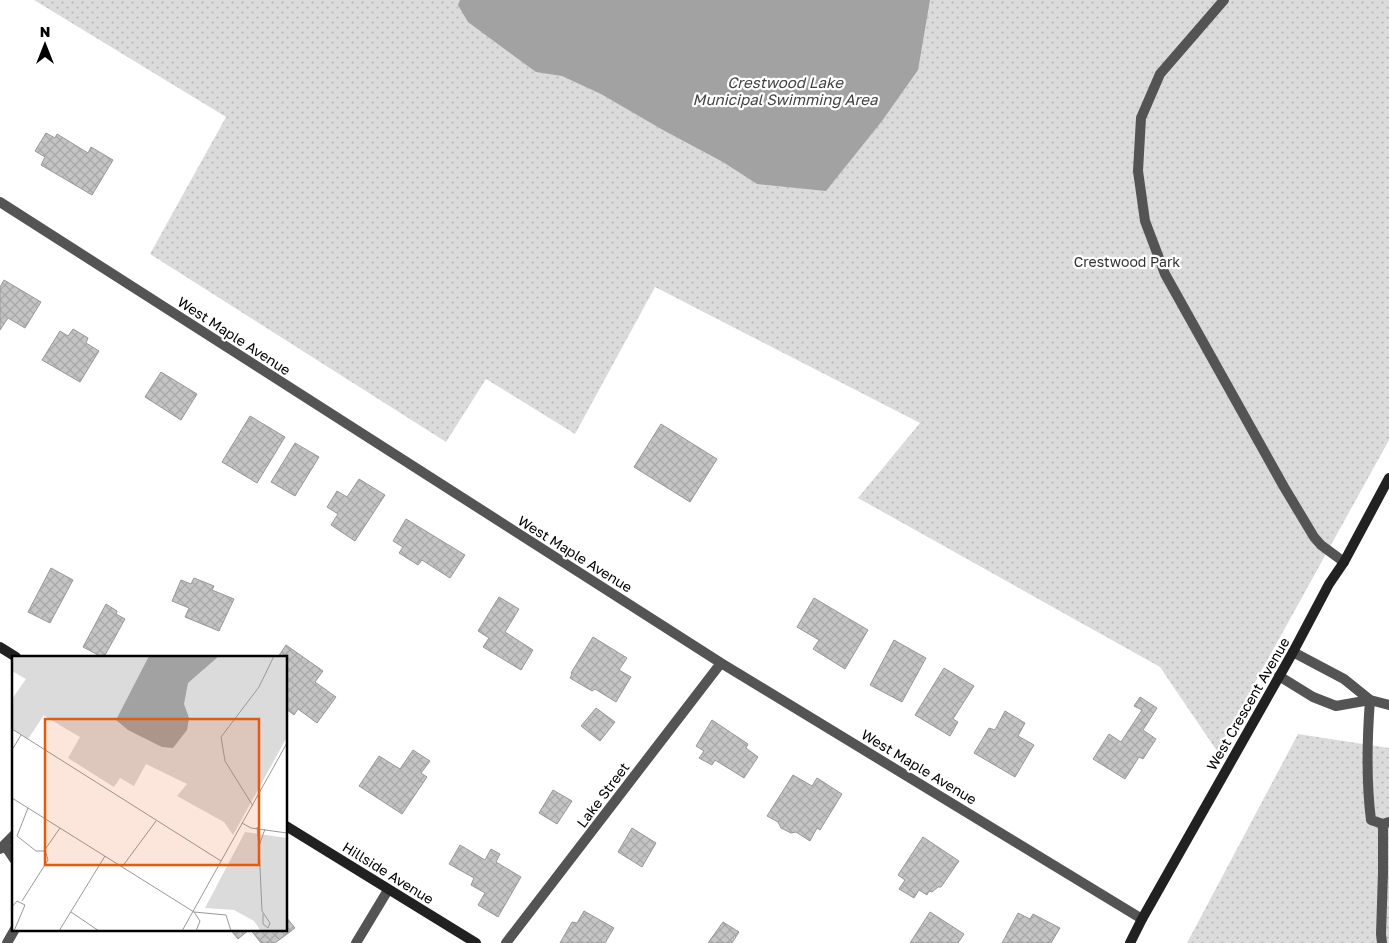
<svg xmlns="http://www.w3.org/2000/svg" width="1389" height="943" viewBox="0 0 1389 943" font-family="'Golos Text',sans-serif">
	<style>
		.park { fill: url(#park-dots) }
		.water { fill: #a2a2a2 }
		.building { fill: url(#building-cross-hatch); stroke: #989898 }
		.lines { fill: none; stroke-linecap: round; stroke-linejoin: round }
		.lane { stroke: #545454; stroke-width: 10 }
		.street { stroke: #545454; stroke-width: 10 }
		.secondary { stroke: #212121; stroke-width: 10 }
		.labels { text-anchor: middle; stroke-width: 4.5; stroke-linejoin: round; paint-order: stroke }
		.park-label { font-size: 14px; fill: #323232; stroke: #fff }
		.street-label { font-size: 14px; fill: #000; stroke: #fff }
		.water-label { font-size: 15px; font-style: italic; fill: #434343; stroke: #fff }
		.inset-road { fill: none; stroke: #999; stroke-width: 1 }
		.view { fill: #e8590c; fill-opacity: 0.15; stroke: #e8590c; stroke-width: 2.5 }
		.inset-edge { fill: none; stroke: #000; stroke-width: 2.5 }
	</style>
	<defs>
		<pattern id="park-dots" width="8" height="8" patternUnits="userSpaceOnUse" patternTransform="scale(1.25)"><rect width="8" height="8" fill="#dbdbdb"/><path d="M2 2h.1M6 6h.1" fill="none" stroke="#bababa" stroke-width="1.8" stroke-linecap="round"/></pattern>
		<pattern id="building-cross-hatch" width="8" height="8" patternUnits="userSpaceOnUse" patternTransform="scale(1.25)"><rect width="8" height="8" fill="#c4c4c4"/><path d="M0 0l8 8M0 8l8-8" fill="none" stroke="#a7a7a7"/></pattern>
	</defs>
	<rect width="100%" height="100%" fill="#fff"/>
	<path class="park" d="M34 0H1389V440L1217 751 1160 667 858 498 920 423 655 287 575 434 486 379 446 442 150 254 226 117Z
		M1298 734 1389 748V943H1187Z"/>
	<path class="water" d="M460 0H930L918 70 882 121 826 191 757 184 723 162 663 130 601 94 562 76 536 72 468 22 458 5Z"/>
	<path class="building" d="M46 133 55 138 57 134 88 153 91 147 113 160 92 195 41 165 45 157 35 151Z
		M4 280 41 302 25 328 8 318 0 330V287Z
		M73 329 88 338 86 343 99 351 80 382 42 360 60 331 68 336Z
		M161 372 197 394 181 420 145 397Z
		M250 416 285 437 257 483 222 462Z
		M661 424 717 459 690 502 634 467Z
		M295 443 319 457 295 496 271 482Z
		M359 479 385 495 355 541 331 525 338 514 327 507 337 491 347 497Z
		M406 519 465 555 450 578 422 560 418 565 399 553 403 547 393 541Z
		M51 568 73 580 50 623 28 612Z
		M194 578 214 586 212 590 234 599 219 631 185 617 189 608 172 601 181 580 191 584Z
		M499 597 519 609 505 632 533 650 521 670 483 647 489 638 478 631Z
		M814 598 868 630 845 669 813 649 819 640 797 627Z
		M106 604 117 611 116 614 125 619 104 657H102L83 647Z
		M593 637 627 658 619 670 631 677 616 702 595 689 592 691 570 678 572 674 571 673Z
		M894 640 926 658 902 702 870 685Z
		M286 645 323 671 315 682 336 697 317 723 298 709 294 715 286 709V657H278Z
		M944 668 974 686 953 719 958 722 950 736 915 715Z
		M1140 697 1157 708 1143 730 1156 739 1143 759 1139 757 1125 779 1093 759 1109 734 1121 742 1142 710 1134 706Z
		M596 708 615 722 600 741 581 726Z
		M1005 711 1025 723 1018 736 1034 745 1015 777 974 753 989 728 995 730Z
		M712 720 748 744 746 748 758 757 744 778 715 760 712 765 699 758 704 751 696 746Z
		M413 750 430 761 421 773 427 777 402 814 359 786 379 756 400 769Z
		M793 775 812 786 817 778 842 794 820 830 817 828 810 841 796 832 791 833 781 828 778 822 767 816Z
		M553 790 572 801 557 824 539 813Z
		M632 828 656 843 642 867 618 852Z
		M923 837 959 861 941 887H938L932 892 929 891 927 895 919 890 914 898 899 889 905 880 898 875Z
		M460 845 485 860 491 849 500 854 496 862 521 877 498 917 478 905 485 893 471 885 474 878 449 864Z
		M584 911 614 928 605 943H560L572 922 577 923Z
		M930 912 964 934 958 943H910Z
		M1018 913 1030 919 1033 914 1060 928 1051 943H1002Z
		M286 917 295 928 275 943H261L250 929H286Z
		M723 922 739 932 732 943H708Z
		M230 929H250L238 939Z"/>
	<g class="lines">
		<path class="lane" d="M1224 0 1160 74 1141 118 1138 171 1145 221 1165 274 1284 487 1314 537 1321 545 1344 562
			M1370 700C1367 740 1366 781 1371 820L1383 824 1389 822
			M3 846 8 850 14 859
			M0 849 14 835
			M7 943 15 929
			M1382 943 1381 934 1383 873V824"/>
		<path class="street" d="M0 202 721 663 1142 919
			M1293 652 1344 679 1370 700 1389 705
			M1279 676 1313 697 1336 706 1370 700
			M356 943 388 890
			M506 943 721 663"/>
		<path class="secondary" d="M0 647 16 657
			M286 826 476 943
			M1130 943 1142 919 1293 652 1329 584 1344 562 1389 478"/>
	</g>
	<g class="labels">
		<g class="park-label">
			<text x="1127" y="267">Crestwood Park</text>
		</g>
		<g class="street-label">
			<text transform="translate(234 336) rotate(33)" y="5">West Maple Avenue</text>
			<text transform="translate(575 554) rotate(32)" y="5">West Maple Avenue</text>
			<text transform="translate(1248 704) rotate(-60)" y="5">West Crescent Avenue</text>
			<text transform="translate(919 767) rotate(31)" y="5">West Maple Avenue</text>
			<text transform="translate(603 795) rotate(-53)" y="5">Lake Street</text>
			<text transform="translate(388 873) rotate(32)" y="5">Hillside Avenue</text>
		</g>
		<g class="water-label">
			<text x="785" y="88">Crestwood Lake<tspan x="785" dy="17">Municipal Swimming Area</tspan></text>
		</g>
	</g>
	<g transform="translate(12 656)">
		<rect width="275" height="275" fill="#fff"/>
		<path d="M0 0H101L56 74 32 59 16 83 0 73V43L14 23 0 15Z" fill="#dbdbdb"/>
		<path d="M38 0H275V81L221 179 212 166 165 140 175 128 134 108 122 130 108 122 102 131 56 102 68 81 31 59 38 39 20 29ZM233 176 275 182V275H249L242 265 222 254 193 252Z" fill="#dbdbdb"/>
		<path d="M137 0H207L176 27 172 48 177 62 175 74 161 92 150 91 116 74 104 64Z" fill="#a2a2a2"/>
		<path class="inset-road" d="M0 73 209 205M0 94 9 79M0 142 182 256M241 150 213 105 209 81 247 31 262 0M16 152 5 180 24 195H32L48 172M230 167 239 172 275 177M245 171 247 190 253 173M247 190 250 255 258 267 256 272 251 268V258M110 211 144 165M10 245 36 204 33 194M0 251 5 245 13 249 2 275M59 256 87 275M182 256 214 259 219 275M182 256 188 265 184 275M47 275 93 200M170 275 275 87"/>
		<path class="view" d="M33 63H247V209H33Z"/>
		<rect width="275" height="275" class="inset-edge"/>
	</g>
	<g transform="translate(45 45)" stroke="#ffffff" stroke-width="4" paint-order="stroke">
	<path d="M0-4L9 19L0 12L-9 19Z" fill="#000000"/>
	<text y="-8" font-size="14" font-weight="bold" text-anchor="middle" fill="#000000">N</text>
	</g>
</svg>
